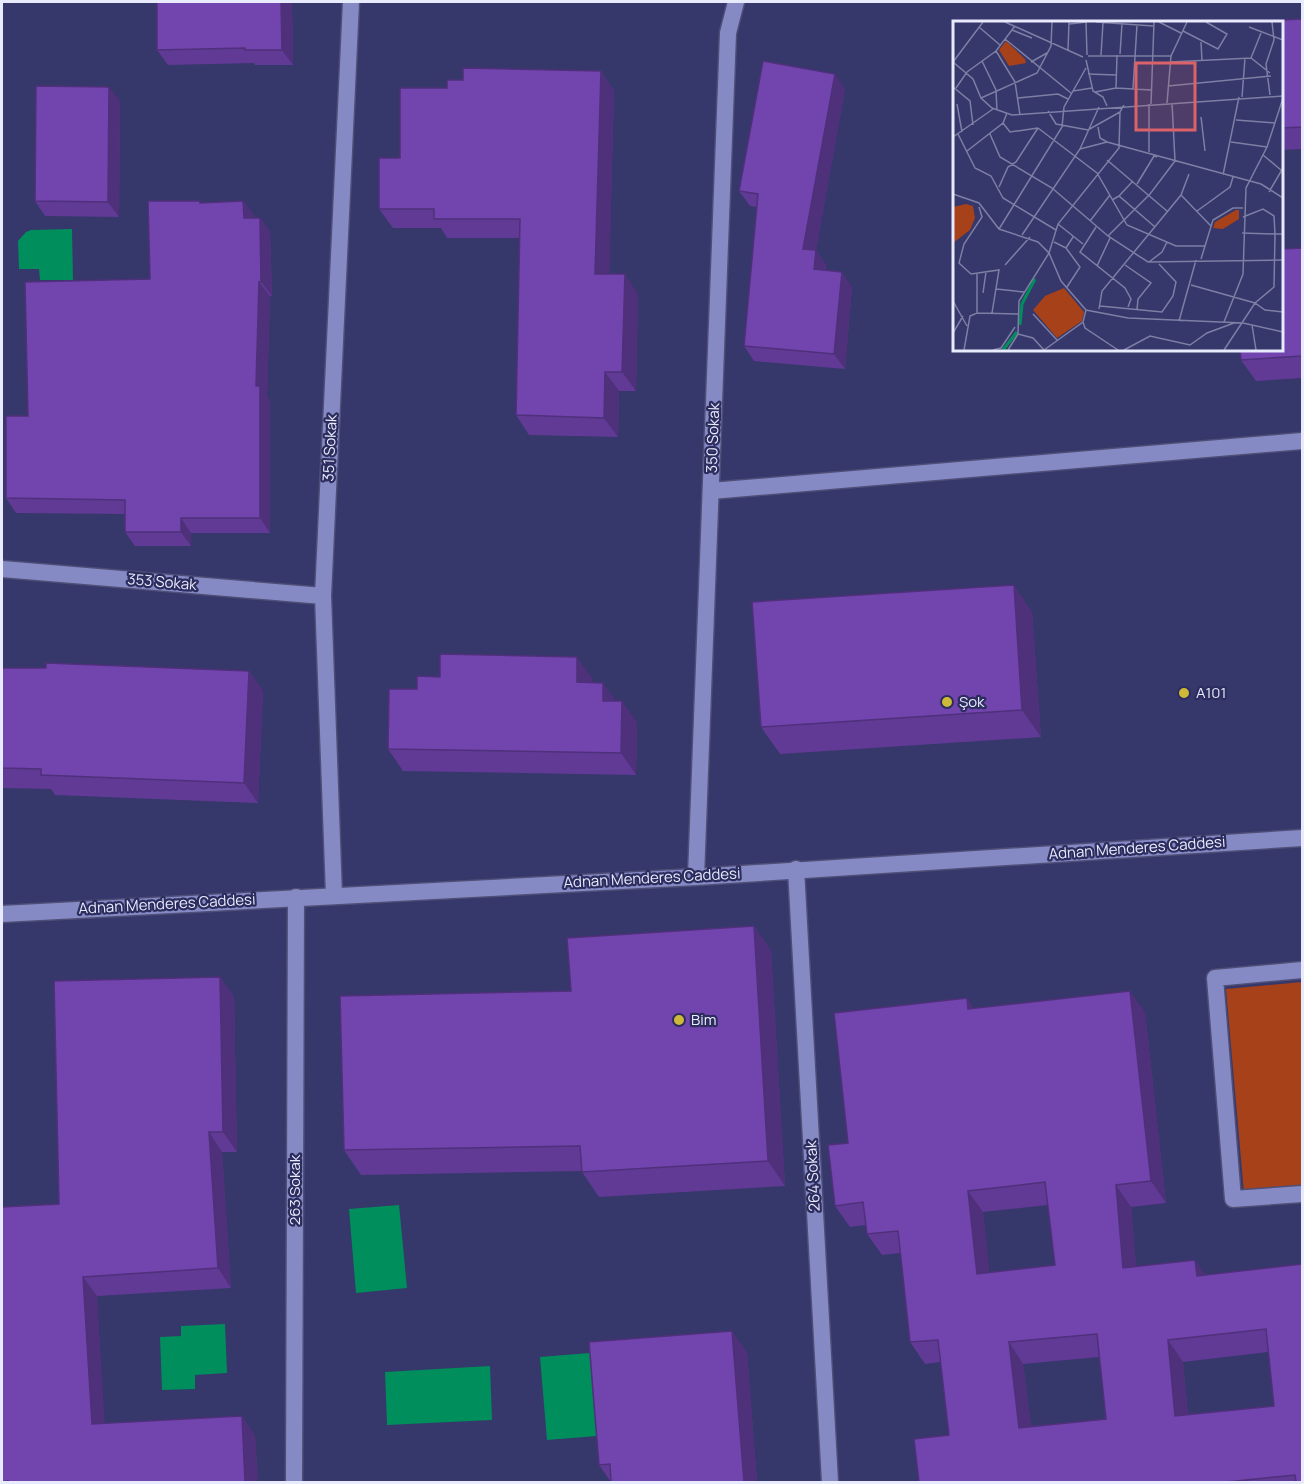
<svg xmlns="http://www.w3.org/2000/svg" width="1304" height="1484" viewBox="0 0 1304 1484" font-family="Manrope,sans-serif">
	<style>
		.green { fill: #a74119 }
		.water { fill: #008e5c }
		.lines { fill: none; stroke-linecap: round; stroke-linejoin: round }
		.minor-casing { stroke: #4e4e77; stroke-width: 19 }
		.tertiary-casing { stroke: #4e4e77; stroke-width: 19 }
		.minor { stroke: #858ac4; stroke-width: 16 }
		.tertiary { stroke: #858ac4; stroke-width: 16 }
		.wall { fill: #613a96; fill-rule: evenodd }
		.shaded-wall { fill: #4f307a }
		.building { fill: #7144ae; stroke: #4f307a; stroke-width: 1.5; fill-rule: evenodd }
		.poi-dot { fill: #ceb938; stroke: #2c2d5e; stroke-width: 2 }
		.labels { text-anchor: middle; stroke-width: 4.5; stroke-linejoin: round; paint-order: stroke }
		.street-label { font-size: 15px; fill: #e8eafd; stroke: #2c2d5e }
		.poi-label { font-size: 15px; fill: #e8eafd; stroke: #2c2d5e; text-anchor: start }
		.inset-river { fill: none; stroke: #008e5c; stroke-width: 3 }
		.inset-road { fill: none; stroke: #7d7fa5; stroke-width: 1.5 }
		.view { fill: #db6268; fill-opacity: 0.15; stroke: #db6268; stroke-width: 3 }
		.inset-edge { fill: none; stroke: #e8eafd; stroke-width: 3 }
	</style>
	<rect width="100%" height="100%" fill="#36376a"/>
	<path class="green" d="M1302 982V1188L1244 1193 1226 989Z"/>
	<path class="water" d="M72 229 73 280H40L39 269H19L18 241 26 232 31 230Z
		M399 1205 407 1288 356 1293 349 1209Z
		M225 1324 227 1373 195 1375V1389L162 1390 160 1337 181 1336V1326Z
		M590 1353 597 1436 547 1440 540 1357Z
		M490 1366 492 1420 387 1425 385 1372Z"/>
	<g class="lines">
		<g class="minor-casing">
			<path id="minor" d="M711 491 1302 441
				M2 569 323 596
				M796 869 830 1482
				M696 877 728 33 736 2
				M334 895 323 596 351 2
				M1302 970 1215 978 1233 1199 1302 1194
				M294 1482 296 897"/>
		</g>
		<g class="tertiary-casing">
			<path id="tertiary" d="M2 914 696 877 1302 838"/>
		</g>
		<use href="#minor" class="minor"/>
		<use href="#tertiary" class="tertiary"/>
	</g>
	<path class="wall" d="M292 2 293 65H255L254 63 168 65 157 50Z
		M1302 19V149L1281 150V22Z
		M601 71 614 91 609 274 638 294 636 391H619L618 437 529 435 516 415 520 238H447L441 228H393L379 209 400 158 447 88 463 80Z
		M845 89 816 250 826 265V270L852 287 845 369 754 361 744 346 757 207 750 206 739 191Z
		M120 101 119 217 45 216 35 201Z
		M200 201 201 203 243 201 254 216V218H260L270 232 272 296H270L267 396 270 401V533H191V546H135L125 532V514L16 513 6 498 28 416 150 279Z
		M1302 248V378L1256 381 1241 360Z
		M1032 612 1041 737 780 754 761 727Z
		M2 668 249 671 263 691 258 803 55 795 51 789 2 788Z
		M440 677 592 678V683L616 701 637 722 636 775 403 771 388 749Z
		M754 926 771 951 785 1186 599 1197 582 1172 581 1171 361 1175 344 1150 571 991Z
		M220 977 234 997 237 1152H222L231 1288 97 1296 104 1424 242 1416 255 1436 258 1482H2V1207L59 1204Z
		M974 1008 1145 1012 1166 1203 1131 1207 1136 1266 1206 1275 1302 1264V1482H919L949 1435 940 1362 925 1364 910 1342 900 1253 882 1255 867 1234 866 1225 850 1227 835 1206 848 1143ZM1048 1205 1055 1265 989 1272 983 1212ZM1268 1352 1274 1406 1188 1414 1183 1362ZM1099 1357 1106 1419 1031 1426 1023 1364Z
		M747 1352 757 1482H611L599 1465Z"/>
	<path class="shaded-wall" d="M281 2H292L293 65 282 50Z
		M601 71 614 91 609 293 595 274Z
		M835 74 845 89 816 250 826 265 824 284 814 269 803 249Z
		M109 87 120 101 119 217 108 202Z
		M243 201 254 216V233L244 218Z
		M260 218 270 232 272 296 261 282Z
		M842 272 852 287 845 369 834 354Z
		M625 274 638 294 636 391 622 372Z
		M259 282 270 296 267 396 270 401V533L260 518 256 386Z
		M605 372 619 391 618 437 604 418Z
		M181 518 191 533V546L181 532Z
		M1014 585 1032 612 1041 737 1022 710Z
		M577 657 592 678V703L577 682Z
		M249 671 263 691 258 803 244 783Z
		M603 683 618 704 603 701Z
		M622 701 637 722 636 775 621 753Z
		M754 926 771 951 785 1186 768 1161Z
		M220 977 234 997 237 1152 223 1132Z
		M1130 991 1145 1012 1166 1203 1151 1181Z
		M967 998 982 1020 968 1009Z
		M209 1132 222 1152 231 1288 218 1268Z
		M1116 1185 1131 1207 1138 1289 1123 1268Z
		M968 1191 983 1212 992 1295 977 1274Z
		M1195 1260 1210 1281 1197 1276Z
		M83 1277 97 1296 106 1444 92 1424Z
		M732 1331 747 1352 757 1482H744Z
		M1168 1340 1183 1362 1190 1437 1175 1416Z
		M1009 1342 1023 1364 1034 1449 1019 1428Z
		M242 1416 255 1436 258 1482H245Z"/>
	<path class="building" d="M157 2H281L282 50H245V48L157 50Z
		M1302 19V127L1281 128V22H1242Z
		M763 61 835 74 803 249 816 250 814 269 842 272 834 354 744 346 758 194 739 191Z
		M463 68 601 71 595 274H625L622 372H605L604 418 516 415 520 219H434V209H379V158H400V88H447V80H463Z
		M36 86 109 87 108 202 35 201Z
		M148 201H200V203L243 201 244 218H260L261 282H259L256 386H260V518H181V532H125V500L6 498V416H28L25 282 150 279Z
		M1302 248V356L1241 360 1240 350H1281V249Z
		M1014 585 1022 710 761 727 752 602Z
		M440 654 577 657V682L603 683V701H622L621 753 388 749 389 689H417V676L440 677Z
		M46 663 249 671 244 783 41 775V769L2 768V668H46Z
		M754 926 768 1161 582 1172 580 1146 344 1150 340 996 571 991 567 938Z
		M220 977 223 1132H209L218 1268 83 1277 92 1424 242 1416 245 1482H8V1481L2 1482V1207L59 1204 54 981Z
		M1130 991 1151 1181 1116 1185 1123 1268 1195 1260 1197 1276 1302 1264V1482H1296L1295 1475 1227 1482H919L914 1439 949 1435 938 1340 910 1342 898 1231 867 1234 863 1202 835 1206 828 1145 848 1143 834 1013 967 998 968 1009ZM1045 1182 1055 1265 977 1274 968 1191ZM1266 1329 1274 1406 1175 1416 1168 1340ZM1097 1334 1106 1419 1019 1428 1009 1342Z
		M732 1331 744 1482H611L610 1464 599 1465 589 1342Z"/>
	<g class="poi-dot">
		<circle cx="1184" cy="693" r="6"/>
		<circle cx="947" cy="702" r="6"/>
		<circle cx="679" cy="1020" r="6"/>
	</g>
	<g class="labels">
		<g class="street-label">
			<text transform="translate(713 438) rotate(-88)" y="5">350 Sokak</text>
			<text transform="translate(330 448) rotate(-87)" y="5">351 Sokak</text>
			<text transform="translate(162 582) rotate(5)" y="5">353 Sokak</text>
			<text transform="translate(1137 848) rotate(-4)" y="5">Adnan Menderes Caddesi</text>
			<text transform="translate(652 878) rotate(-3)" y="5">Adnan Menderes Caddesi</text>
			<text transform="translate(167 904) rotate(-3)" y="5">Adnan Menderes Caddesi</text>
			<text transform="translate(813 1176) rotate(-93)" y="5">264 Sokak</text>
			<text transform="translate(295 1190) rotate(-90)" y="5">263 Sokak</text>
		</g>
		<g class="poi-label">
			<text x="1196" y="698">A101</text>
			<text x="959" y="707">Şok</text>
			<text x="691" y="1025">Bim</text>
		</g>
	</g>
	<g transform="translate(953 21)">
		<rect width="330" height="330" fill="#36376a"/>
		<path d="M53 20 72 38 73 42 56 45 46 29ZM13 183 20 185 22 197 17 209 0 222V186ZM283 189H286V198L270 208 260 207 262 201ZM111 267 131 291 129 300 104 317 80 289 92 275Z" fill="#a74119"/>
		<path class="inset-river" d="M67 304 69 283 82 258M50 329 64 311"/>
		<path class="inset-road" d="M52 1 130 36M133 1 134 34M143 1 200 5M206 1 228 12M116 3 134 1M26 6 47 24M296 6 330 19M59 9 79 17M230 10 265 28 274 13 253 1M52 18 118 72M248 21 249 40M115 29 116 1M43 30 62 61 67 94M167 33 169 3M148 34 150 2M135 35H218M298 37 308 12M133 39 140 70 150 76 154 85M29 40 43 69 44 90M0 41 20 58 28 77 39 87 59 94 330 75M0 41 30 1M78 41 94 32M217 41 298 37 317 52M135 53 163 54M215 65 318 55M0 66 17 80 20 104M3 67 14 51 43 30 62 5M163 67 164 34M180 68 184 4M120 70 139 67M142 71 163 67 198 69M317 74 313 43 321 19 319 1M289 76 292 37M28 77 84 52 98 25 99 1M65 77 105 73 115 78M214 82 218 35 234 1M4 83 9 111M198 83 201 1M95 90 103 103 135 109 167 91M248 96 252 130M283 99 322 102M50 102 57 111 85 107M145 106 147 117 154 121 308 163 330 177M85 107 144 152 174 204 223 225H252M5 113 22 147 38 155 50 177 103 209M37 113 47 136 99 167 155 215 195 241 330 239M0 116 40 88M278 121 314 126M127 128 154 121M14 130 50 102 54 92M196 131V83M310 134 328 149M154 139 214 190M270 154 286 76M184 163 201 135 204 136M46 166 55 146 63 141 85 107M316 171 330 147M0 173 26 182 46 208 85 221 96 232 108 260 133 289 175 297 290 302 330 311M228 174 258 205M166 175 180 160M159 179 166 175 202 206M26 186 29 196 11 223 6 242 18 253 46 249 39 292M244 190 277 166 280 156M290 196 310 188 321 195 322 213H330M137 200 157 174M105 203 130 223M143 206 127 231 172 267 178 278 175 286M46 208 109 106 111 86 133 47M69 214 127 128 146 86M155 215 197 173 222 140 219 82M101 221 113 227 120 216M113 227 127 246 114 266M248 238 260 199 280 187H290M196 241 209 231 214 221M52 244 77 216M172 244 198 262 185 278 184 289M144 245 157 217M238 264 302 282 312 289 330 291M43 268 71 271M30 272 33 251M0 280 14 305M147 285 209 291 220 275 223 261 206 243M146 288 149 270 228 174 236 153M24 292V252M80 293 104 319M226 300 243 239M130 301 132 307 165 329M271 301 290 253 293 167 314 126 330 77M299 304 303 329M0 312 10 295M65 313 66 280 96 232 105 203 166 127 167 91 171 84M65 313 80 317 91 329M11 329 17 295 24 292 65 293M40 329 48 327 62 306M55 329 65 313M91 329 130 301 133 289M171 329 197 315 237 324 254 312 281 302M271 329 302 282 321 266 322 213 289 212"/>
		<path class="view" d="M183 42H242V109H183Z"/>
		<rect width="330" height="330" class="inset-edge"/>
	</g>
	<rect width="1304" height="1484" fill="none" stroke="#e8eafd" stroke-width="6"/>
</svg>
